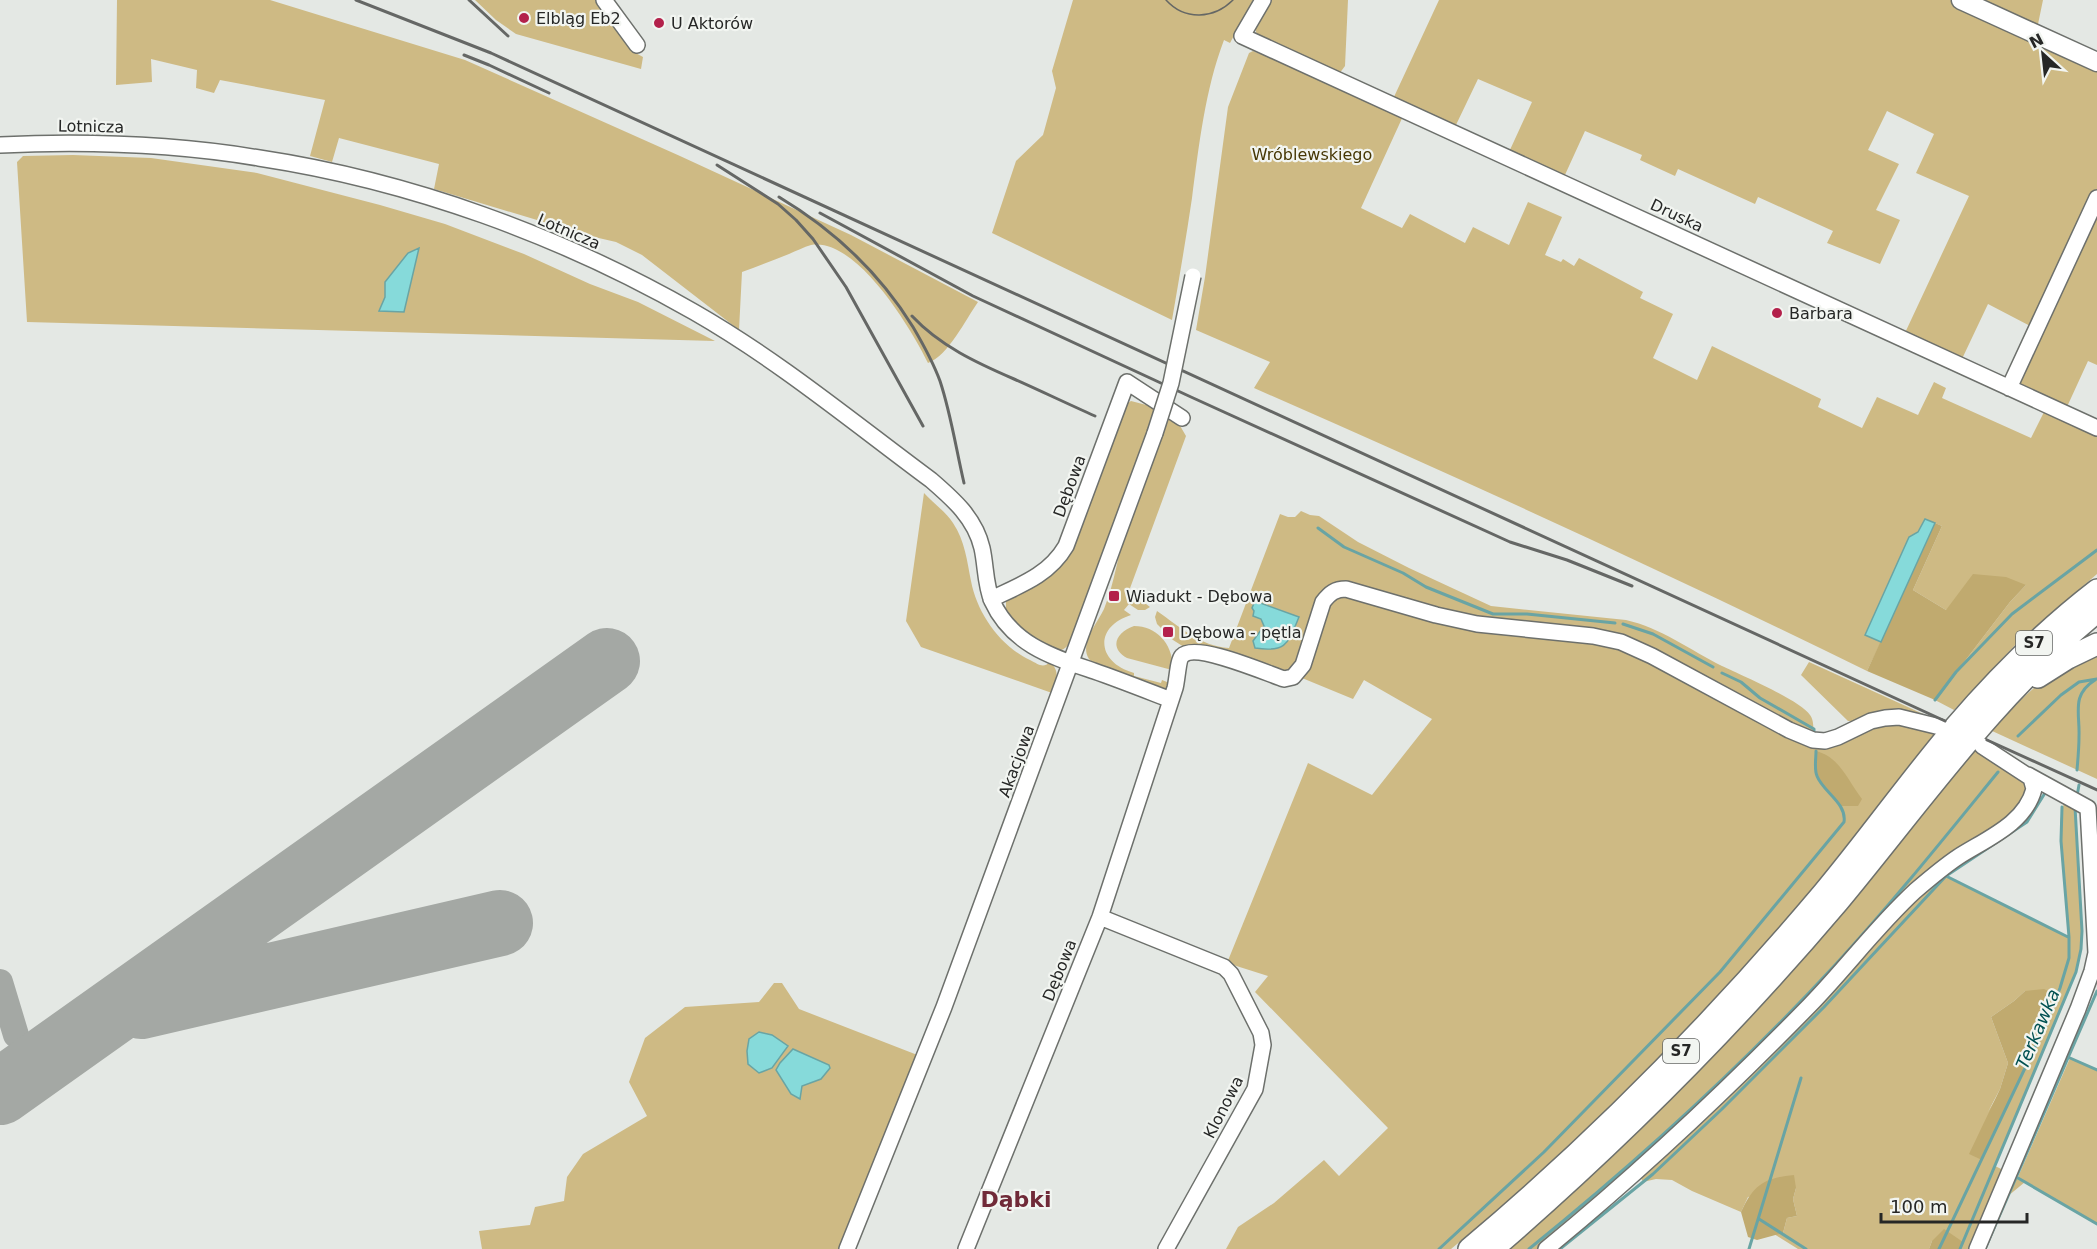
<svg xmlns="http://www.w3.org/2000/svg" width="2097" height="1249" viewBox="0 0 2097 1249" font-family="'DejaVu Sans',sans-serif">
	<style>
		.green { fill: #ceba84; fill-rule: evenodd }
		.forest { fill: #c0aa6f }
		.water { fill: #86dada; stroke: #69a4a4; stroke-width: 1.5 }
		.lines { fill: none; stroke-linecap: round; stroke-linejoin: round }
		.stream { stroke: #69a4a4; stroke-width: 3 }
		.taxiway { stroke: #a4a8a4; stroke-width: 26 }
		.runway { stroke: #a4a8a4; stroke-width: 66 }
		.minor-casing { stroke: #6d706c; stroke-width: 18 }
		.major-casing { stroke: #6d706c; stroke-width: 21 }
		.highway-casing { stroke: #6d706c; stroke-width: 24 }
		.minor { stroke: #fff; stroke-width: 15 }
		.major { stroke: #fff; stroke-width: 18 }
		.highway { stroke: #fff; stroke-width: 21 }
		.tram { stroke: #656765; stroke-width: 1.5 }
		.rail { stroke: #656765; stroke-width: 3 }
		.minor-bridge-casing { stroke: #6d706c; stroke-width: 18; stroke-linecap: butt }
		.minor-bridge { stroke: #fff; stroke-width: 15 }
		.poi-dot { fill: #b3214b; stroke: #f2f5f1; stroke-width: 2 }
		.labels { text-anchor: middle; stroke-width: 4.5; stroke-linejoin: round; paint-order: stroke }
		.shield { fill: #f2f5f1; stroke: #636563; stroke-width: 1.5 }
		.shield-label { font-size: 15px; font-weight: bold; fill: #262726 }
		.poi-label { font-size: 16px; fill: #262726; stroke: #f2f5f1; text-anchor: start }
		.street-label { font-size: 16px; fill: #262726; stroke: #f2f5f1 }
		.park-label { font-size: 16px; fill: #463704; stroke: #f2f5f1 }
		.water-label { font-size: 18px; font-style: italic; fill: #005051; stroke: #f2f5f1 }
		.district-label { font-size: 22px; font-weight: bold; fill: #702a38; stroke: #f2f5f1 }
	</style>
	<rect width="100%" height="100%" fill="#e4e8e4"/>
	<path class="green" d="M117 0H270L465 60 680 156 851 235 978 302C966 319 948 356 928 363 911 328 856 237 811 245 804 247 796 251 789 254 774 260 758 266 742 272L739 330 642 255 616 242 590 236 434 189 439 164 339 138 332 162 310 156 325 100 220 80 214 93 196 88 197 70 151 59 152 82 116 85Z
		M475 0H597L632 51 643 57 641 69 516 34 496 20Z
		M1073 0H1253L1230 43 1224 40C1205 90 1199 145 1192 198 1186 239 1179 279 1172 320L992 233 1016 161 1043 135 1056 88 1052 71Z
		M1272 0H1348L1345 66 1339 74 1257 36 1255 27Z
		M1439 0H1950L2097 68V365L2088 361 2066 409 2011 384 2036 329 1988 304 1961 361 1904 335 1969 196 1916 173 1934 134 1887 111 1868 150 1899 164 1876 210 1900 220 1880 264 1827 243 1833 231 1758 197 1755 204 1678 169 1675 176 1640 160 1642 155 1585 131 1564 177 1509 152 1532 102 1478 79 1455 127 1393 99Z
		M1975 0H2043L2037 29Z
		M1253 51 1260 54 1263 53 1404 114 1361 208 1402 228 1410 214 1465 243 1473 227 1509 245 1528 202 1562 217 1545 255 1561 262 1563 259 1574 266 1579 258 1643 292 1640 298 1673 314 1653 358 1697 380 1712 346 1821 399 1818 407 1862 428 1877 397 1918 415 1934 382 1946 388 1942 398 2031 438 2046 408 2097 433V574L2018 642 1954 710 1935 700 2010 602 2026 585 1946 610 1913 590 1942 526 1925 519 1865 635 1881 642 1867 671C1665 572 1460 478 1254 388L1270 362 1196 330 1205 277 1228 107 1249 53Z
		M73 155 151 158 257 173 380 205 445 224 524 254 590 284 638 302 715 341 27 322 17 162 23 156Z
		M1131 401 1158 408 1073 635C1070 643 1067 650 1057 651L1023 633 1006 612V601L1042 580 1125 405Z
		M1167 414 1179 424 1186 436 1129 591 1150 607 1145 610H1138L1129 604 1124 610 1131 615C1093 627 1097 663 1134 673V676L1161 683 1162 680 1167 682 1169 686 1164 691C1149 685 1096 670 1089 659 1079 643 1097 624 1104 609 1115 582 1118 553 1127 526 1139 488 1154 451 1167 414Z
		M924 493C933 503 946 512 953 523 965 541 967 561 971 581 977 613 1000 646 1030 660 1038 664 1043 669 1050 662 1061 672 1056 681 1052 693L921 647 906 621Z
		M1301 511 1310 515 1319 516 1358 542 1409 568 1491 606 1626 620C1661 628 1690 650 1722 666 1741 675 1800 700 1810 715 1814 720 1813 728 1814 733L1799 729 1641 646 1500 624 1336 583 1297 666 1286 674 1206 650 1184 647 1173 640 1157 624 1155 617 1157 611C1180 627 1200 646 1229 648L1280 514 1288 517H1295Z
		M1341 594 1615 647 1643 657 1810 744 1869 727 1895 722 1938 731 1783 925 1670 1048 1605 1112 1509 1201 1451 1249H1226L1238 1227 1274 1203 1324 1160 1339 1176 1388 1128 1255 992 1268 976 1227 963 1308 763 1372 795 1432 719 1364 680 1353 699 1302 678 1328 602Z
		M1134 626C1158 626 1175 647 1172 670L1127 658C1108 647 1117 632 1134 626Z
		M2097 649V779L1990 730 2026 695 2042 681Z
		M1809 662 1943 723 1848 721 1801 675Z
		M1977 746 2024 772 2029 802 1937 873 1946 876 2069 937C2070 903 2052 829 2065 801L2075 807 2082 931 2081 949 2076 972 1995 1166 2018 1177 2070 1058 2097 1070V1224L2025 1182 2008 1196 1985 1249H1960L1962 1242 1932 1241 1929 1249H1798L1774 1234 1783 1233 1787 1218 1797 1216 1793 1199 1796 1188 1748 1197 1741 1212 1692 1191 1672 1180 1656 1179 1643 1182 1638 1172 1546 1249H1508C1590 1177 1670 1103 1744 1023 1826 935 1900 839 1977 746ZM2025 991 2057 995 1988 1112 2000 1089 2008 1063 1991 1017 2014 1001Z
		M774 983H782L799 1009 920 1056 842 1249H482L479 1231 530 1225 535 1207 564 1201 567 1177 583 1154 647 1116 629 1082 645 1038 685 1007 759 1002Z"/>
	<path class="forest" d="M1935 523 1942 526 1913 590 1946 610 1973 574 2006 577 2026 585 2010 602 1935 700 1867 671Z
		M1816 751C1840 757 1848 781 1862 799L1858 806H1840C1821 784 1815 781 1816 751Z
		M2044 989 2057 995 2046 1024 1982 1160 1969 1154 2000 1089 2008 1063 1991 1017 2014 1001 2025 991Z
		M1794 1175 1796 1188 1793 1199 1797 1216 1787 1218 1783 1233 1757 1240 1748 1237 1741 1212C1754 1184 1764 1178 1794 1175Z
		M1944 1229 1963 1242 1960 1249H1929L1932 1241Z"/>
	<path class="water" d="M419 248 404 312 379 311 385 297V282L408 253Z
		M1925 519 1935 523 1881 642 1865 635 1909 537 1918 532Z
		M1255 601 1299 617C1288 643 1287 653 1255 648L1253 641 1264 626 1261 619 1253 616 1254 611 1252 608Z
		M759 1032 772 1035 788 1046 772 1068 759 1073 748 1064 747 1051 749 1039Z
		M793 1049 829 1065 830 1068 821 1079 802 1086 800 1099 791 1094 776 1070 780 1063Z"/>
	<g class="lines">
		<path class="stream" d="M1318 528 1344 547 1403 573 1426 587 1493 614H1527L1615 623
			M1623 624 1653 634 1713 667
			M1722 673 1741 682 1760 698 1807 725 1814 729V733
			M1935 700 1956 672 2012 614 2097 550
			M2018 736 2061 695 2079 682 2097 679
			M2077 770C2078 759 2079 747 2079 736 2080 713 2071 695 2095 680
			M2077 796 2079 785
			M1946 876 2068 937
			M2070 1058 2097 1070
			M2018 1178 2097 1224
			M1759 1219 1806 1249
			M1439 1249 1544 1152 1720 972 1844 822C1847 803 1823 792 1817 776 1814 769 1816 759 1816 751
			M1529 1249C1638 1161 1741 1067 1836 964 1893 902 1945 837 1998 772
			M1560 1249 1653 1174 1722 1109 1824 1007 1946 876 2027 822 2045 793
			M1749 1249 1801 1078
			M1939 1249 2046 1024 2060 988 2069 958V937L2061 841 2062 807
			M1960 1249 2076 972 2081 949 2082 931 2075 807
			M1985 1249 2097 991"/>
		<path class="taxiway" d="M0 982 16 1035"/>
		<path class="runway" d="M141 1006 500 923
			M0 1092 607 661"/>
		<g class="minor-casing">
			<path id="minor" d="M604 0 637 45
				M1263 0 1242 36 2097 428
				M0 145C86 141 174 144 259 158 411 181 561 236 694 312 778 360 854 423 931 480 953 499 975 518 982 548 986 566 985 584 992 601 1012 645 1053 657 1094 671 1120 680 1145 690 1171 700
				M2009 388 2097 198
				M991 599C1021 585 1049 575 1066 546L1127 382 1182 418
				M1100 917 1224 967 1231 974 1261 1033 1263 1045 1255 1089 1166 1249
				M847 1249 944 1007 1155 433
				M966 1249 1100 917 1175 688C1177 681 1178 660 1182 656 1195 642 1266 673 1284 679L1293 677 1303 665 1323 602C1330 593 1335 589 1346 589L1436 615 1477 624 1593 636 1621 642 1652 656 1789 730 1813 740 1825 741 1838 737 1871 721 1885 718 1899 717 1940 727
				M1546 1249C1639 1173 1726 1091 1810 1005 1846 968 1877 926 1915 891 1929 879 1943 867 1958 857 1986 839 2025 824 2034 789L2031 778 1982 746
				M1977 1249 2078 1009 2092 971 2096 953 2088 808 2028 775"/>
		</g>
		<g class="major-casing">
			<path id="major" d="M1961 0 2097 62"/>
		</g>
		<g class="highway-casing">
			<path id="highway" d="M2038 677 2068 658 2097 644
				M1469 1249C1598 1141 1716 1020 1824 892 1869 838 1910 780 1955 727 1998 677 2045 630 2097 590
				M1493 1249C1617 1142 1732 1027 1838 902 1922 801 1994 696 2097 612"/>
		</g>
		<use href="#minor" class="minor"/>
		<use href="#major" class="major"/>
		<use href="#highway" class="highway"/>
		<path class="tram" d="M1166 0C1185 21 1214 19 1233 0"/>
		<path class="rail" d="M356 0 491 53 1945 721
			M469 0 508 36
			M464 55 489 65 549 93
			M717 165 778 204 796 220 813 239 846 287 923 426
			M779 197C834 230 879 272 913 327 923 344 933 362 940 381 951 414 956 449 964 483
			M820 213 973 296 1191 397 1510 542 1567 560 1632 586
			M912 316C940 346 977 363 1014 379 1041 391 1068 404 1095 416
			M1987 740 2097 790"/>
		<g class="minor-bridge-casing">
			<path id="minor-bridge" d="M1155 433 1171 383 1193 276"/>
		</g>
		<use href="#minor-bridge" class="minor-bridge"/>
	</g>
	<g class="poi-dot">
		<circle cx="524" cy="18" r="6"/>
		<circle cx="659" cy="23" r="6"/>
		<circle cx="1777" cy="313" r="6"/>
		<rect x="1108" y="590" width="12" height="12" rx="3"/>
		<rect x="1162" y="626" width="12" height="12" rx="3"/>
	</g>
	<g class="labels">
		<g class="shield">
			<rect x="2016" y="631" width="36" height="24" rx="4.5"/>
			<rect x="1663" y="1039" width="36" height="24" rx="4.5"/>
		</g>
		<g class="shield-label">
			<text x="2034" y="648">S7</text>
			<text x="1681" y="1056">S7</text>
		</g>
		<g class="poi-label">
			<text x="536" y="24">Elbląg Eb2</text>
			<text x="671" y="29">U Aktorów</text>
			<text x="1789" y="319">Barbara</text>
			<text x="1126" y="602">Wiadukt - Dębowa</text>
			<text x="1180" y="638">Dębowa - pętla</text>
		</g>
		<g class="street-label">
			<text transform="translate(91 126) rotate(1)" y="6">Lotnicza</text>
			<text transform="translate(1677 215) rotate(25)" y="6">Druska</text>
			<text transform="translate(569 231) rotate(23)" y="6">Lotnicza</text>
			<text transform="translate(1069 486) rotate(-70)" y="6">Dębowa</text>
			<text transform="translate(1016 761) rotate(-70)" y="6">Akacjowa</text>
			<text transform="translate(1059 970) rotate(-68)" y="6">Dębowa</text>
			<text transform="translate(1223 1107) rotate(-63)" y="6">Klonowa</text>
		</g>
		<g class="park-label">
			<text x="1312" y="160">Wróblewskiego</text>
		</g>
		<g class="water-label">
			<text transform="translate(2038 1029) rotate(-67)" y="6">Terkawka</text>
		</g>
		<g class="district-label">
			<text x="1016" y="1207">Dąbki</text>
		</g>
	</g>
	<g transform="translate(2043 54) rotate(333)" stroke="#f2f5f1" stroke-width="4.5" paint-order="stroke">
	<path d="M0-4.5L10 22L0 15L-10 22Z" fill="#262726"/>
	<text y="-9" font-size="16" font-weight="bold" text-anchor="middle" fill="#262726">N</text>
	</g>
	<path d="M1881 1213v9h146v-9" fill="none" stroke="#262726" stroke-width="3"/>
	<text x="1890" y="1213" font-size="18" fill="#262726" stroke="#f2f5f1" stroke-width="4.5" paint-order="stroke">100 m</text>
</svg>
